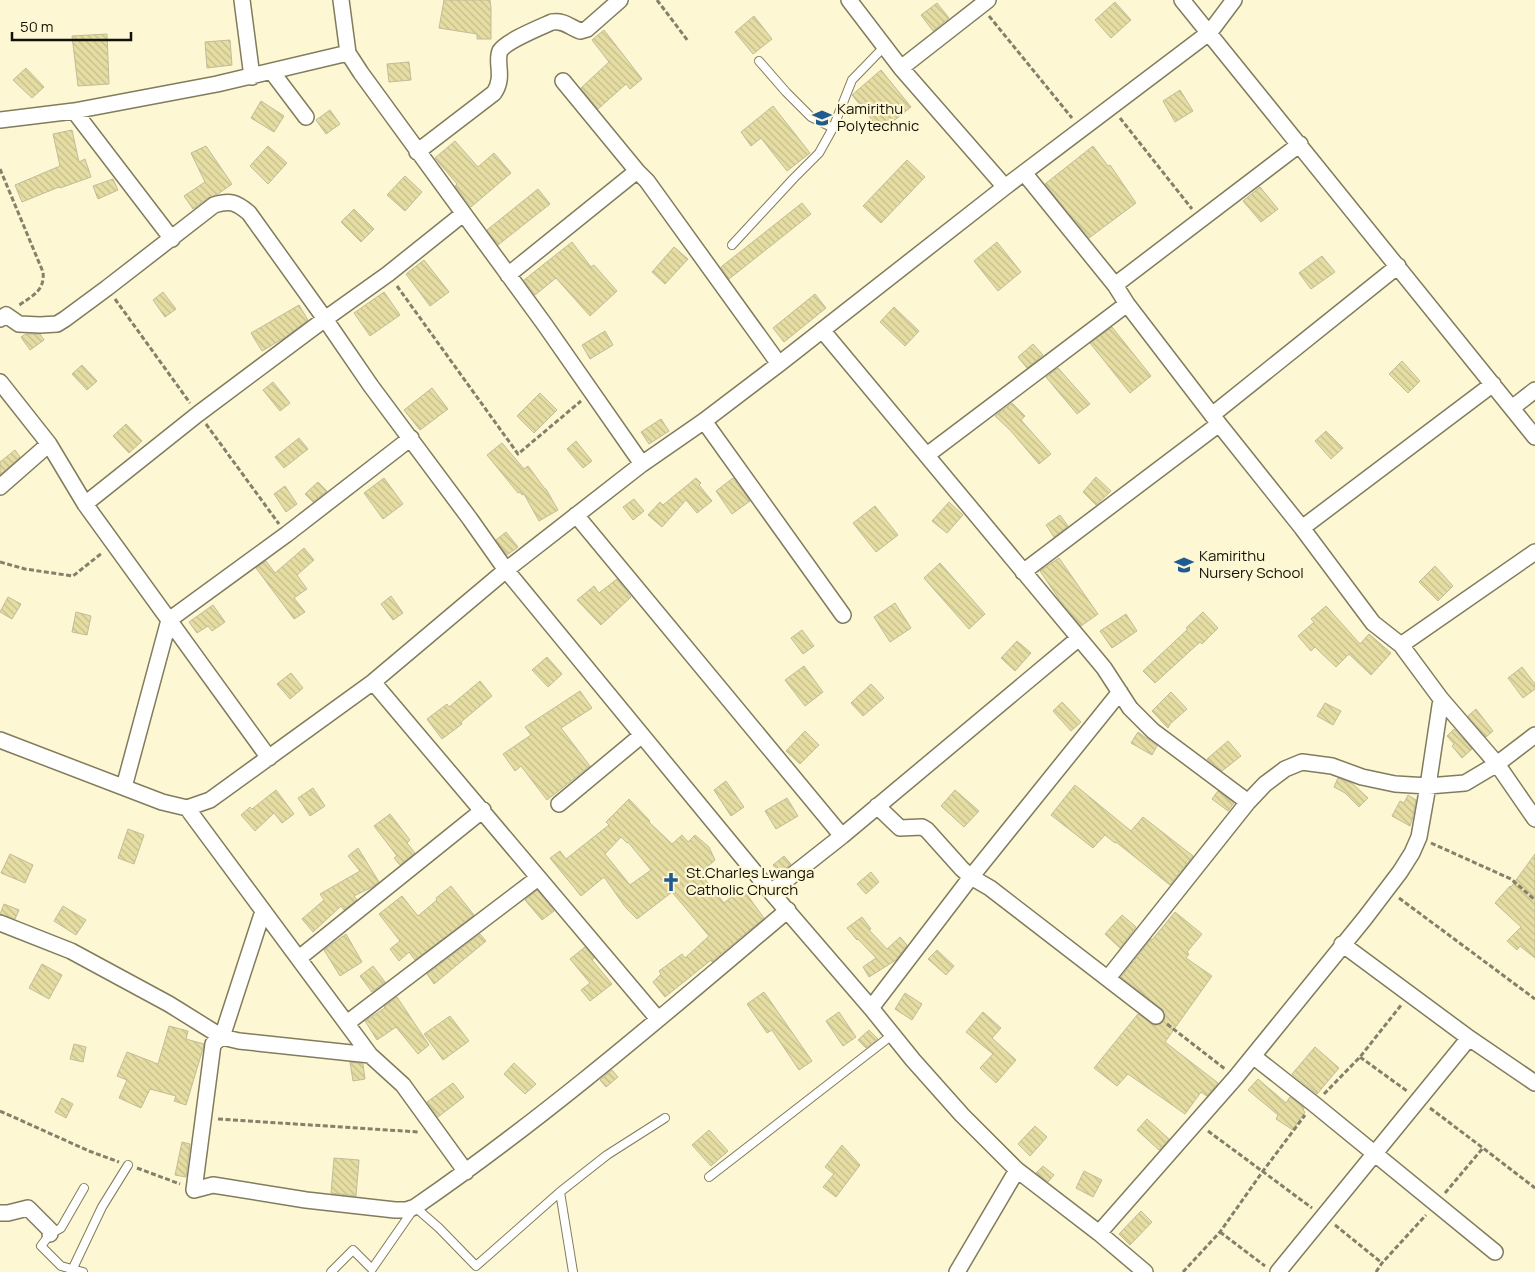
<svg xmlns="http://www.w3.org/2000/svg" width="1535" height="1272" viewBox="0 0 1535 1272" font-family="Manrope,sans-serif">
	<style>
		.building { fill: url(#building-back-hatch); stroke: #c1bc9a; fill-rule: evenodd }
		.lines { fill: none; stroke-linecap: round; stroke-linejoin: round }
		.service-casing { stroke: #817c5c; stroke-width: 10 }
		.minor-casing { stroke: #817c5c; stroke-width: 18 }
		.path { stroke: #848069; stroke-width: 3; stroke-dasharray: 5 2.5; stroke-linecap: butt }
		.service { stroke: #fff; stroke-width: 8 }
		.minor { stroke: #fff; stroke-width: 15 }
		.labels { text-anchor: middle; stroke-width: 4.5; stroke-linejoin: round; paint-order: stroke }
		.poi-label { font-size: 15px; fill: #131105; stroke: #fdf7d4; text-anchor: start }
	</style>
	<defs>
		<pattern id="building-back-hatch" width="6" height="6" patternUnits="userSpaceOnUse" patternTransform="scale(1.25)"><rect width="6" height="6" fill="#e6dda3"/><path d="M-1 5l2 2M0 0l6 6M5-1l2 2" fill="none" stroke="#c4bd8b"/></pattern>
	</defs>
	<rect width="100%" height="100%" fill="#fdf7d4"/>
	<path class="building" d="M444 0H490L491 7V39H477V34L439 28Z
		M1115 2 1131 20 1111 38 1095 20Z
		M937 3 949 18 933 31 921 15Z
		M754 16 772 39 753 54 735 32Z
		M604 30 642 79 630 89 626 84 598 109 581 88 609 62 592 40Z
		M107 34 109 84 78 86 72 36Z
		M230 40 232 65 207 68 205 42Z
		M409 62 411 80 389 82 387 64Z
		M26 68 44 87 32 98 13 80Z
		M881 70 911 107 881 131 852 95Z
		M1180 90 1193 111 1175 122 1163 101Z
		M261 101 284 116 274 132 251 118Z
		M773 106 810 153 787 171 761 138 751 146 741 132Z
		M330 110 340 124 326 134 316 120Z
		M72 130 79 162 85 159 91 177 60 188 59 187 22 202 15 185 60 166 53 134Z
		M455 141 478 167 494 153 511 173 471 207 455 186 457 184 435 158Z
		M206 146 232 184 218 194 208 198 193 209 184 196 205 182 191 153Z
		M268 146 287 163 268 184 250 166Z
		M1093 146 1108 166 1110 165 1136 203 1089 238 1045 184Z
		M907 160 925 177 881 223 863 206Z
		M405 176 422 192 405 211 387 195Z
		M113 179 118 190 98 199 93 186Z
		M1260 187 1278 209 1261 222 1243 201Z
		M538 189 550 204 498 245 487 230Z
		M802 203 811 214 729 279 721 267Z
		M354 209 374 229 361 242 341 222Z
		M572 242 591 267 594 265 617 291 590 316 556 278 535 295 524 280Z
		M997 242 1021 272 998 291 974 261Z
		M674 247 688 259 665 284 652 272Z
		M1322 256 1335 272 1311 289 1299 273Z
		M424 260 449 292 430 306 406 274Z
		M163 292 176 309 165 317 153 300Z
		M384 292 400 315 370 336 354 313Z
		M815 294 826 308 784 342 773 328Z
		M299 305 308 320 284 338 262 351 251 333Z
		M894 307 919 331 905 346 880 322Z
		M1112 327 1151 376 1130 393 1090 343Z
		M605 331 613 345 590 359 582 345Z
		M26 334H40L44 340 30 350 21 337Z
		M1033 344 1043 355 1027 368 1018 357Z
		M1402 361 1420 381 1408 393 1389 374Z
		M82 365 97 381 87 390 72 374Z
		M1058 368 1090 404 1077 414 1046 377Z
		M273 382 290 403 280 411 263 390Z
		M432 388 448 409 420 430 404 410Z
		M540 393 557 410 534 433 517 416Z
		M1012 403 1025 416 1021 420 1051 454 1039 464 1010 430 995 416Z
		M661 419 669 431 649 444 641 432Z
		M126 424 142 441 129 453 113 436Z
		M1326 431 1343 448 1331 459 1315 441Z
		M299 438 308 449 284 468 275 457Z
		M576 441 592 461 583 468 567 449Z
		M502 443 524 469 528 466 545 489H546L558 510 539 521 524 494 522 495 520 492 518 493 487 455Z
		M15 450 20 457 0 475V462Z
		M1096 477 1111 491 1096 505 1083 492Z
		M384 478 403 504 383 519 364 493Z
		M696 478 701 483 699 485 712 501 697 513 686 500 662 527 648 515 660 502 663 505Z
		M733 478 750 501 732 514 716 491Z
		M318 482 327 491 313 502 305 494Z
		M285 486 297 504 286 512 274 494Z
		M634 499 644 511 633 520 623 507Z
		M949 502 963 515 947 533 932 521Z
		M875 506 898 535 876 552 853 523Z
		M1060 515 1068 526 1054 537 1046 525Z
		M506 532 518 547 507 555 496 540Z
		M304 548 314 560 297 575 307 589 294 598 305 612 294 619 256 568 266 561 275 573Z
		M1059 558 1098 614 1081 626 1059 599 1040 571Z
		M940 563 985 614 969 629 924 578Z
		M1435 566 1453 586 1438 601 1419 582Z
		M617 579 631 597 601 625 577 600 594 586 599 593Z
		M391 596 403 613 393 620 381 604Z
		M8 597 21 604 12 619 0 612Z
		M895 603 911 628 890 642 874 617Z
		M213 605 225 622 212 631 208 626 197 633 189 622Z
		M1326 606 1360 644 1369 634 1391 653 1371 675 1349 654 1336 667 1315 647 1311 651 1298 636 1314 622 1311 619Z
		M76 612 91 616 87 635 72 632Z
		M1203 612 1218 628 1202 644 1200 642 1155 683 1143 671 1188 629 1186 628Z
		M1126 614 1137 631 1112 648 1100 631Z
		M802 630 814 646 803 654 791 638Z
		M1017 641 1031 653 1015 671 1001 658Z
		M547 657 562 674 548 687 532 670Z
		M804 666 823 692 805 706 785 680Z
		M1522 667 1535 684V689L1523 698 1508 678Z
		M291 673 303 688 290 699 277 684Z
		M480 681 492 696 461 722 462 724 442 739 427 719 447 704 449 707Z
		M871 684 884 698 863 716 851 703Z
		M580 691 592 708 561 728 590 766 547 800 521 766 515 771 503 754 531 735 525 727Z
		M1171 692 1187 709 1170 724 1168 728 1152 711Z
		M1062 702 1081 722 1071 731 1053 711Z
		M1325 703 1341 711 1333 725 1317 716Z
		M1476 709 1493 731 1486 737 1468 716Z
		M1454 729 1472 749 1462 758 1452 746 1454 744 1447 736Z
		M805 731 819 745 800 764 786 751Z
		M1138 732 1157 746 1152 755 1131 743Z
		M1228 741 1241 756 1222 771 1207 759Z
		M1338 778 1353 784 1368 798 1359 807 1345 793 1334 787Z
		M726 781 744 807 731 816 714 790Z
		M1075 785 1131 831 1143 817 1193 856 1170 885 1116 842 1115 843 1105 835 1093 848 1051 815Z
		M313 788 325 806 310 816 298 798Z
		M276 790 294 814 282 823 274 813 255 831 241 815 250 807 252 809Z
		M955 790 979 811 964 827 941 806Z
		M1218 791 1234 803 1228 811 1212 799Z
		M1408 795 1416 800 1412 820 1410 826 1392 816 1400 801 1404 803Z
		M787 798 798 816 776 829 765 811Z
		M629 799 650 821 649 822 672 844 682 835 688 842 695 835 709 847 715 860 700 873 724 903 742 888 764 918 712 962 711 960 665 997 653 982 661 974 659 971 682 954 685 958 709 936 672 892 637 919 626 908 604 877 581 896 550 858 560 851 566 859 609 825 606 822ZM621 837 627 843 628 842 651 870 630 885 605 854Z
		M390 814 410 840 407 843 415 853 400 865 394 858 397 856 374 826Z
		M128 829 144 835 134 864 118 858Z
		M358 848 379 882 372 887 354 896 357 900 344 910 341 906 313 932 302 919 324 900 320 894 360 871 348 856Z
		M10 854 33 865 25 883 1 873Z
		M1535 854V958L1520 946 1517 950 1507 941 1521 927 1495 903 1510 886 1511 887Z
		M784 856 791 864 780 873 773 865Z
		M871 872 879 882 866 894 857 884Z
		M451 886 474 915 415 960 409 952 399 961 390 949 400 941 379 914 402 896 418 916 437 900 436 898Z
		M537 890 554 911 542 920 525 900Z
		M4 904 19 910 15 919 0 914Z
		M63 906 86 920 76 935 54 921Z
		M1175 912 1202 934 1187 952 1189 954 1186 958 1212 976 1165 1042 1218 1083 1207 1096 1201 1092 1185 1114 1128 1074 1117 1086 1094 1068 1138 1014 1154 1025H1159L1164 1021 1165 1013 1162 1009 1121 977 1151 939 1152 940Z
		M1122 915 1136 927 1120 948 1105 934Z
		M862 917 871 929 869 930 887 949 900 937 907 945 896 960 869 977 863 967 876 958 858 939 857 940 847 928Z
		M346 934 362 962 340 976 324 950Z
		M480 934 486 941 434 984 427 974Z
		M585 947 594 958 592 960 612 984 590 1001 581 990 590 983 570 959Z
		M937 950 954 966 946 975 928 959Z
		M42 964 62 975 49 999 29 988Z
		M373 966 385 982 372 992 360 976Z
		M764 992 812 1061 799 1070 772 1030 767 1033 747 1004Z
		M905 993 922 1004 912 1020 895 1009Z
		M397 997 429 1045 418 1054 396 1027 377 1040 365 1021 385 1008 384 1007Z
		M839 1012 856 1037 843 1046 826 1021Z
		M983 1012 1001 1028 992 1038 1016 1060 996 1083 980 1068 993 1054 966 1032Z
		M450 1016 469 1041 443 1060 424 1034Z
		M169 1026 188 1031 186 1039 204 1044 202 1052 186 1105 174 1101 176 1096 150 1089 141 1108 119 1098 127 1080 117 1076 127 1052 158 1064Z
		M869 1030 878 1039 866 1048 858 1040Z
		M74 1044 86 1047 83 1062 70 1059Z
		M1315 1047 1339 1068 1317 1094 1292 1074Z
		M350 1062 363 1064 365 1079 353 1081Z
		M514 1063 536 1084 525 1094 504 1074Z
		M612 1070 618 1077 606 1087 600 1080Z
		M1258 1079 1286 1103 1290 1097 1304 1108 1303 1110 1305 1112 1293 1130 1276 1119 1278 1115 1248 1090Z
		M453 1083 464 1097 438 1117 427 1102Z
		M62 1098 73 1104 66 1118 55 1112Z
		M1147 1119 1169 1139 1159 1150 1137 1130Z
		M1035 1126 1047 1137 1030 1156 1018 1144Z
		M709 1130 728 1151 711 1166 692 1145Z
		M182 1142 190 1144 186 1177 175 1175Z
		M842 1145 860 1165 836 1197 823 1187 834 1174 825 1167Z
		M334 1158 359 1160 356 1196 331 1193Z
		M1043 1166 1054 1175 1048 1182 1036 1173Z
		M1084 1171 1102 1180 1093 1197 1076 1188Z
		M1141 1211 1152 1222 1130 1245 1119 1234Z"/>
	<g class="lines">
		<g class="service-casing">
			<path id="service" d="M759 61 786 92 811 117 833 128
				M732 245 794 178 819 153 833 128 852 80 884 47
				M709 1177 892 1035
				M73 1268 102 1207 128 1165
				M83 1272 61 1266 41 1246 50 1234 61 1228 84 1188
				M331 1272 353 1250 372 1269 415 1207 439 1228 476 1266 560 1192
				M573 1272 560 1192 607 1155 665 1118"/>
		</g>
		<g class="minor-casing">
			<path id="minor" d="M242 0 252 77
				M341 0 348 53 361 73 545 325 642 464
				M849 0 901 68 1005 187
				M1182 0 1535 437
				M901 68 988 0
				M272 72 306 117
				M563 81 637 171
				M74 111 172 239
				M0 120 74 111 217 84 348 53
				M417 152 494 93C505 77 495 62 500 51 506 41 541 27 552 22 563 20 570 27 580 31L587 29 620 0
				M1025 174 1115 285 1127 304 1219 424 1302 528 1373 623 1401 645 1441 699 1497 764 1535 819
				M508 275 637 171 647 181 779 364
				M1115 285 1300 144
				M0 319 6 315 19 324 40 325 57 324 65 319 107 288 214 205C230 200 236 202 249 213L325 319 371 386 470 519 506 570 771 892 871 1008 913 1060 962 1115 1017 1170 1099 1233 1145 1272
				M822 330 1104 668 1130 708 1153 731 1248 802
				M0 382 49 444 85 504 269 758
				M1512 408 1535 390
				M1212 415 1398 266
				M704 421 843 615
				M927 455 1127 304
				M0 487 49 444
				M85 504 198 414 325 319 388 274 463 214
				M576 515 842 836
				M1302 528 1493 384
				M1023 572 1219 424
				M1401 645 1535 552
				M373 682 658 1019
				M0 740 162 802 187 808 210 800 373 682 506 570 642 464 704 421 779 364 1005 187 1210 32 1234 0
				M124 787 169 620 287 534 411 438
				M559 804 642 735
				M877 806 900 828 922 827 927 830 962 869 971 877 990 888 1156 1016
				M187 808 370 1055 403 1085 466 1172
				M771 892 842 836 1079 638
				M263 911 222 1037 213 1044 194 1190 213 1185 306 1200 395 1210H406L415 1207C546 1117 666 1013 788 910
				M0 923 71 951 169 1004 222 1037 239 1041 370 1055
				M1342 944 1469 1038
				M299 958 483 810
				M1108 978 1248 802 1265 784 1285 769 1302 762 1332 766 1362 777 1395 784 1428 786 1465 783 1497 764 1535 735
				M871 1008 971 877 1120 692
				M347 1023 538 878
				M1253 1056 1314 1104 1495 1252
				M0 1213H8L28 1208 50 1230V1234
				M1099 1233 1236 1077 1365 918 1400 872 1412 853 1419 837 1428 786 1441 699
				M957 1272 1017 1170
				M1278 1272 1469 1038 1535 1083"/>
		</g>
		<path class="path" d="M657 0 688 41
			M989 16 1072 118
			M1120 118 1192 209
			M0 169 43 272C45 291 32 296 18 306
			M397 286 518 454 581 401
			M115 299 190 403
			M206 424 279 524
			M0 562 25 569 73 576 102 553
			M1431 843 1511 879 1535 900
			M1399 898 1535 999
			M1167 1024 1225 1069
			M1360 1057 1407 1091
			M1324 1094 1360 1057 1402 1004
			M1430 1108 1483 1148
			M0 1111 89 1151 119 1162
			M218 1119 419 1132
			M1208 1131 1312 1208
			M137 1168 180 1184
			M1445 1193 1483 1148 1535 1188
			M1335 1225 1382 1263
			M1220 1232 1265 1266
			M1183 1272 1220 1232 1263 1171 1305 1115
			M1376 1272 1382 1263 1426 1215"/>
		<use href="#service" class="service"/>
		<use href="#minor" class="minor"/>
	</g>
	<defs>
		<g id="school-bare" transform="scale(1.5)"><path d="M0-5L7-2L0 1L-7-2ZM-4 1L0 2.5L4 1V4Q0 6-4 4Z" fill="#1f5a91" stroke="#fdf7d4" stroke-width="2.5" paint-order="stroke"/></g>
		<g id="church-bare" transform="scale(1.5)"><path d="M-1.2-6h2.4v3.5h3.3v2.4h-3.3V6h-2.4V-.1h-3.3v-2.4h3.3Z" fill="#1f5a91" stroke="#fdf7d4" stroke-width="2.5" paint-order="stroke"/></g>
	</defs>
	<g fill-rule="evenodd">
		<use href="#school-bare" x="822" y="118"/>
		<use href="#school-bare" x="1184" y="565"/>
		<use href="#church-bare" x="671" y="882"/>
	</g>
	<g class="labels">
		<g class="poi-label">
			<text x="837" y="114">Kamirithu<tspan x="837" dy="17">Polytechnic</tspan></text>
			<text x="1199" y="561">Kamirithu<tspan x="1199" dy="17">Nursery School</tspan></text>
			<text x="686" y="878">St.Charles Lwanga<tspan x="686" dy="17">Catholic Church</tspan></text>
		</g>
	</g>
	<path d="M12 32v8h119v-8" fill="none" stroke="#131105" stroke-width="2.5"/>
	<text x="20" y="32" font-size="15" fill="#131105" stroke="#fdf7d4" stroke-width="4" paint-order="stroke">50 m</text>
</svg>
